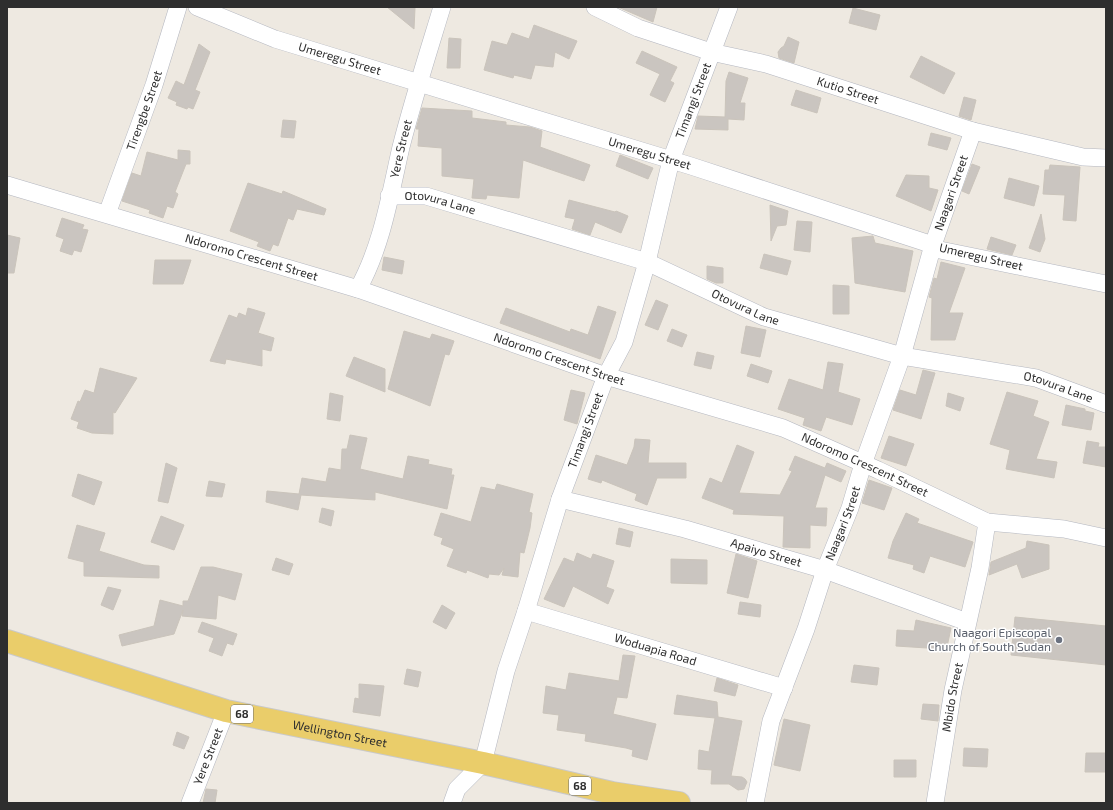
<svg xmlns="http://www.w3.org/2000/svg" width="1113" height="810" viewBox="0 0 1113 810" font-family="'Exo 2',sans-serif">
	<style>
		.building { fill: #cac5c0; stroke: #cac4bb }
		.lines { fill: none; stroke-linecap: round; stroke-linejoin: round }
		.minor-casing { stroke: #b4b7c0; stroke-width: 18 }
		.primary-casing { stroke: #c9c9c9; stroke-width: 24 }
		.minor { stroke: #fff; stroke-width: 17 }
		.primary { stroke: #eacd6a; stroke-width: 22 }
		.worship-dot { fill: #6b7280; stroke: #fff; stroke-width: 1.5 }
		.labels { text-anchor: middle; stroke-width: 3; stroke-linejoin: round; paint-order: stroke }
		.shield { fill: #fff; stroke: #6d6d6d; stroke-width: 1 }
		.shield-label { font-size: 11px; font-weight: bold; fill: #2e2e2e }
		.street-label { font-size: 12px; fill: #2e2e2e; stroke: #fff }
		.worship-label { font-size: 12px; fill: #5b616d; stroke: #fff; text-anchor: end }
	</style>
	<rect width="100%" height="100%" fill="#eee9e1"/>
	<path class="building" d="M387 7 415 8 414 29Z
		M618 7H657L653 22Z
		M853 8 880 15 876 30 849 23Z
		M534 25 577 41 569 59 555 52 553 67 535 65 531 79 514 75 513 78 484 70 492 41 507 45 512 33 529 39Z
		M788 37 799 42 794 63 779 58 778 52 781 48 784 46Z
		M449 38 461 39 460 68H447Z
		M199 44 210 52 195 90 200 92 193 109 188 107 187 109 176 105 177 102 168 98 176 81 184 85Z
		M642 51 677 67 670 81 674 83 665 102 650 95 660 74 636 63Z
		M921 56 955 73 944 94 910 77Z
		M729 72 748 78 740 103H745L744 120 728 119V130L695 129 698 116 725 117 726 81Z
		M796 90 821 98 817 113 791 105Z
		M964 97 976 100 971 120 959 116Z
		M422 108 472 111V118L506 122V125L530 127 542 131 540 147 590 165 584 181 523 160 519 198 487 195 486 199 472 198 474 179 442 176V148L418 146 419 129H416Z
		M283 120 296 121 294 138 281 137Z
		M931 133 951 138 947 150 928 145Z
		M178 150 190 151V164H186L175 192 178 194 173 208 167 206 163 218 149 213 150 210 122 201 132 173 141 176 147 152 178 160Z
		M620 155 653 168 648 179 616 166Z
		M972 164 980 167 969 194 962 191Z
		M1050 165 1080 167 1076 221 1063 220 1065 195 1043 194 1045 170H1049Z
		M906 175 929 176V188L938 190 931 211 896 196Z
		M1009 178 1039 186 1034 206 1004 198Z
		M248 183 282 194 283 191 326 209 324 215 297 209 293 220 288 218 278 246 273 244 270 251 257 246 259 242 230 231Z
		M569 200 615 212 616 211 628 216 621 233 595 222 590 235 572 229 575 219 565 217Z
		M770 205 788 211 786 225 777 226 771 241Z
		M1041 214 1045 239 1040 252 1029 248Z
		M62 218 84 225 82 229 88 230 81 252 74 250 72 255 60 251 64 239 56 236Z
		M797 221 812 222 810 252 794 250Z
		M7 235 20 238 14 273H7Z
		M873 236 875 243 913 251 905 292 855 283 852 238Z
		M991 237 1016 245 1012 255 987 249Z
		M764 254 791 261 787 275 760 268Z
		M384 257 404 261 402 274 382 270Z
		M155 260H191L183 284H153Z
		M941 262 965 268 949 313H963L955 340H931L932 298 929 297 934 278 937 279Z
		M707 266 723 268V283H716L707 279Z
		M833 285 849 286V314H833Z
		M656 300 668 305 658 330 645 325Z
		M598 306 616 312 600 359 500 323 506 308 570 332 571 329 588 335Z
		M248 308 265 313 258 333 274 338 271 351 262 349V366L226 359 225 364 210 361 229 315 237 318 239 313 246 316Z
		M746 326 766 330 760 357 741 353Z
		M672 329 687 335 682 347 667 341Z
		M404 331 430 339 432 334 454 341 449 355 445 354 430 406 388 389Z
		M697 352 714 356 711 369 694 365Z
		M354 357 385 369V392L346 376Z
		M828 362 843 364 838 392 860 399 852 425 826 417 821 431 803 425 805 418 778 409 789 379 823 390Z
		M751 364 772 371 768 383 747 376Z
		M100 368 137 378 115 413 113 412V434L92 433 77 428 79 422 71 419 78 401 80 402 85 390 94 393Z
		M923 370 935 373 921 419 893 410 900 390 916 395Z
		M571 390 585 393 577 424 564 420Z
		M1007 392 1038 401 1033 416 1049 422 1036 459 1057 462 1054 478 1006 469 1010 450 990 444Z
		M330 393 343 396 340 421 327 419Z
		M948 393 964 398 960 411 946 406Z
		M1066 405 1085 409V411L1094 413 1091 430 1062 425Z
		M350 435 367 438 360 469 403 479 408 456 429 460 428 464 452 469 451 475H454L447 509 375 492V500L301 495 298 510 266 502 267 491 299 494 302 478 326 482 329 468 341 470 342 449H347Z
		M889 436 914 444 906 466 881 458Z
		M635 439 650 440 648 463H686V478H657L647 505 635 500 637 494 602 480 601 483 588 479 596 455 627 465 634 447Z
		M1087 441 1099 443 1098 447H1106V467L1083 463Z
		M737 445 754 452 739 493 780 495 792 471 789 470 795 456 825 468 827 463 846 471 841 482 825 475 815 508H827L826 526 810 525V548L783 547 784 516 733 514 734 510 702 498 710 478 722 483Z
		M166 463 177 468 168 503 158 501Z
		M78 474 102 482 94 505 72 496Z
		M869 480 892 488 884 510 862 503Z
		M209 481 225 484 222 497 206 496Z
		M497 484 533 494 529 512 532 513 530 528 524 553 520 552 518 577 502 575 504 568 499 575 489 574 488 578 467 570 466 573 447 566 454 549 441 544 443 538 434 535 441 513 471 522 481 487 495 490Z
		M322 508 334 511 331 526 319 522Z
		M906 513 919 519 917 523 973 542 965 567 930 556 924 573 913 569 914 565 888 558 893 541Z
		M161 516 184 525 174 550 151 542Z
		M77 525 105 533 99 551 144 565 159 566V578L84 576V562L68 558Z
		M619 528 633 532 630 547 616 544Z
		M1027 541 1049 545V569L1022 578 1017 564 989 575 991 562 1026 548Z
		M577 553 591 559 593 554 614 561 606 587 614 590 608 604 573 586 564 607 544 599 564 558 574 562Z
		M736 554 757 561 748 598 727 593Z
		M276 558 293 564 289 575 272 570Z
		M671 559 707 560V584L671 583Z
		M201 567H213L242 574 235 600 218 595 216 619 182 616 183 610 174 634 122 646 119 635 154 626 160 600 183 606V601H188Z
		M108 587 121 590 113 610 101 605Z
		M740 602 761 605 760 617 738 614Z
		M442 605 455 613 446 629 433 622Z
		M1015 617 1106 626V665L1011 655Z
		M916 620 951 628 947 647 944 646 942 652 927 648 896 646 897 630 914 631Z
		M202 622 237 634 233 645 227 643 222 656 209 651 214 638 198 632Z
		M623 655 635 656 627 698 617 697 613 714 656 724 647 760 632 756 633 750 626 748 585 741 586 734 557 730 559 715 543 713 546 686 566 690 569 673 619 681Z
		M854 665 879 668 877 685 851 682Z
		M407 669 421 672 418 687 404 684Z
		M717 678 738 685 735 696 714 691Z
		M359 684 384 686 380 716 353 712 355 698 359 699Z
		M677 695 717 702 718 717 742 721 731 776 742 777 745 779 747 782 744 789 738 790 729 784H711L712 770 698 769 699 750 709 752 715 718 674 714Z
		M923 704 939 705 938 721 921 719Z
		M784 719 810 725 800 771 774 765Z
		M177 732 189 737 184 749 173 745Z
		M964 748 988 749 987 767 963 766Z
		M1086 753H1106V772H1085Z
		M894 760H916V777H894Z
		M206 789 217 790 215 803H203Z"/>
	<g class="lines">
		<g class="minor-casing">
			<g id="minor">
				<path id="s1" d="M197 7 275 39 691 166 933 245 940 250 1106 284"/>
				<path id="s2" d="M595 7 638 28 711 52 766 64 973 131 1083 157 1106 158"/>
				<path id="s3" d="M7 185 358 289 606 376 783 428 878 470 987 522 1064 529 1106 538"/>
				<path id="s4" d="M389 196H426L647 262 764 317 902 356 1036 378 1106 404"/>
				<path id="s5" d="M107 214 154 85 178 7"/>
				<path id="s6" d="M358 289C382 246 390 195 401 147 413 100 428 53 442 7"/>
				<path id="s7" d="M560 499 685 529 825 570 967 622"/>
				<path id="s8" d="M526 611 784 688"/>
				<path id="s9" d="M190 803 226 711"/>
				<path id="s10" d="M452 803 457 789 483 763 506 671 526 611 560 499 606 376 624 342 647 262 671 160 729 7"/>
				<path id="s11" d="M755 803 771 721 806 629 825 570 850 508 863 464 902 356 933 245 973 131"/>
				<path id="s12" d="M935 803 953 690 980 568 987 522"/>
			</g>
		</g>
		<g class="primary-casing">
			<g id="primary">
				<path id="s13" d="M7 641 226 711 483 763 612 793 679 803"/>
			</g>
		</g>
		<use href="#minor" class="minor"/>
		<use href="#primary" class="primary"/>
	</g>
	<circle class="worship-dot" cx="1059" cy="640" r="4"/>
	<g class="labels">
		<g class="shield">
			<rect x="231" y="705" width="22" height="18" rx="3"/>
			<rect x="569" y="777" width="22" height="18" rx="3"/>
		</g>
		<g class="shield-label">
			<text x="242" y="718">68</text>
			<text x="580" y="790">68</text>
		</g>
		<g class="street-label">
			<text dy="4" stroke="none"><textPath href="#s1" startOffset="152">Umeregu Street</textPath></text>
			<text dy="4" stroke="none"><textPath href="#s2" startOffset="267">Kutio Street</textPath></text>
			<text dy="4" stroke="none"><textPath href="#s10" startOffset="748">Timangi Street</textPath></text>
			<text dy="4" stroke="none"><textPath href="#s5" startOffset="110">Tirengbe Street</textPath></text>
			<text dy="4" stroke="none"><textPath href="#s6" startOffset="147">Yere Street</textPath></text>
			<text dy="4" stroke="none"><textPath href="#s1" startOffset="476">Umeregu Street</textPath></text>
			<text dy="4" stroke="none"><textPath href="#s11" startOffset="642">Naagari Street</textPath></text>
			<text dy="4" stroke="none"><textPath href="#s4" startOffset="52">Otovura Lane</textPath></text>
			<text dy="4" stroke="none"><textPath href="#s3" startOffset="255">Ndoromo Crescent Street</textPath></text>
			<text transform="translate(981 257) rotate(13)" y="4">Umeregu Street</text>
			<text dy="4" stroke="none"><textPath href="#s4" startOffset="376">Otovura Lane</textPath></text>
			<text dy="4" stroke="none"><textPath href="#s3" startOffset="579">Ndoromo Crescent Street</textPath></text>
			<text dy="4" stroke="none"><textPath href="#s4" startOffset="700">Otovura Lane</textPath></text>
			<text dy="4" stroke="none"><textPath href="#s10" startOffset="400">Timangi Street</textPath></text>
			<text dy="4" stroke="none"><textPath href="#s3" startOffset="903">Ndoromo Crescent Street</textPath></text>
			<text dy="4" stroke="none"><textPath href="#s11" startOffset="294">Naagari Street</textPath></text>
			<text dy="4" stroke="none"><textPath href="#s7" startOffset="213">Apaiyo Street</textPath></text>
			<text dy="4" stroke="none"><textPath href="#s8" startOffset="135">Woduapia Road</textPath></text>
			<text dy="4" stroke="none"><textPath href="#s12" startOffset="107">Mbido Street</textPath></text>
			<text dy="4" stroke="none"><textPath href="#s13" startOffset="346">Wellington Street</textPath></text>
			<text dy="4" stroke="none"><textPath href="#s9" startOffset="50">Yere Street</textPath></text>
		</g>
		<g class="worship-label">
			<text x="1051" y="637">Naagori Episcopal<tspan x="1051" dy="14">Church of South Sudan</tspan></text>
		</g>
	</g>
	<rect width="1113" height="810" fill="none" stroke="#2e2e2e" stroke-width="16"/>
</svg>
